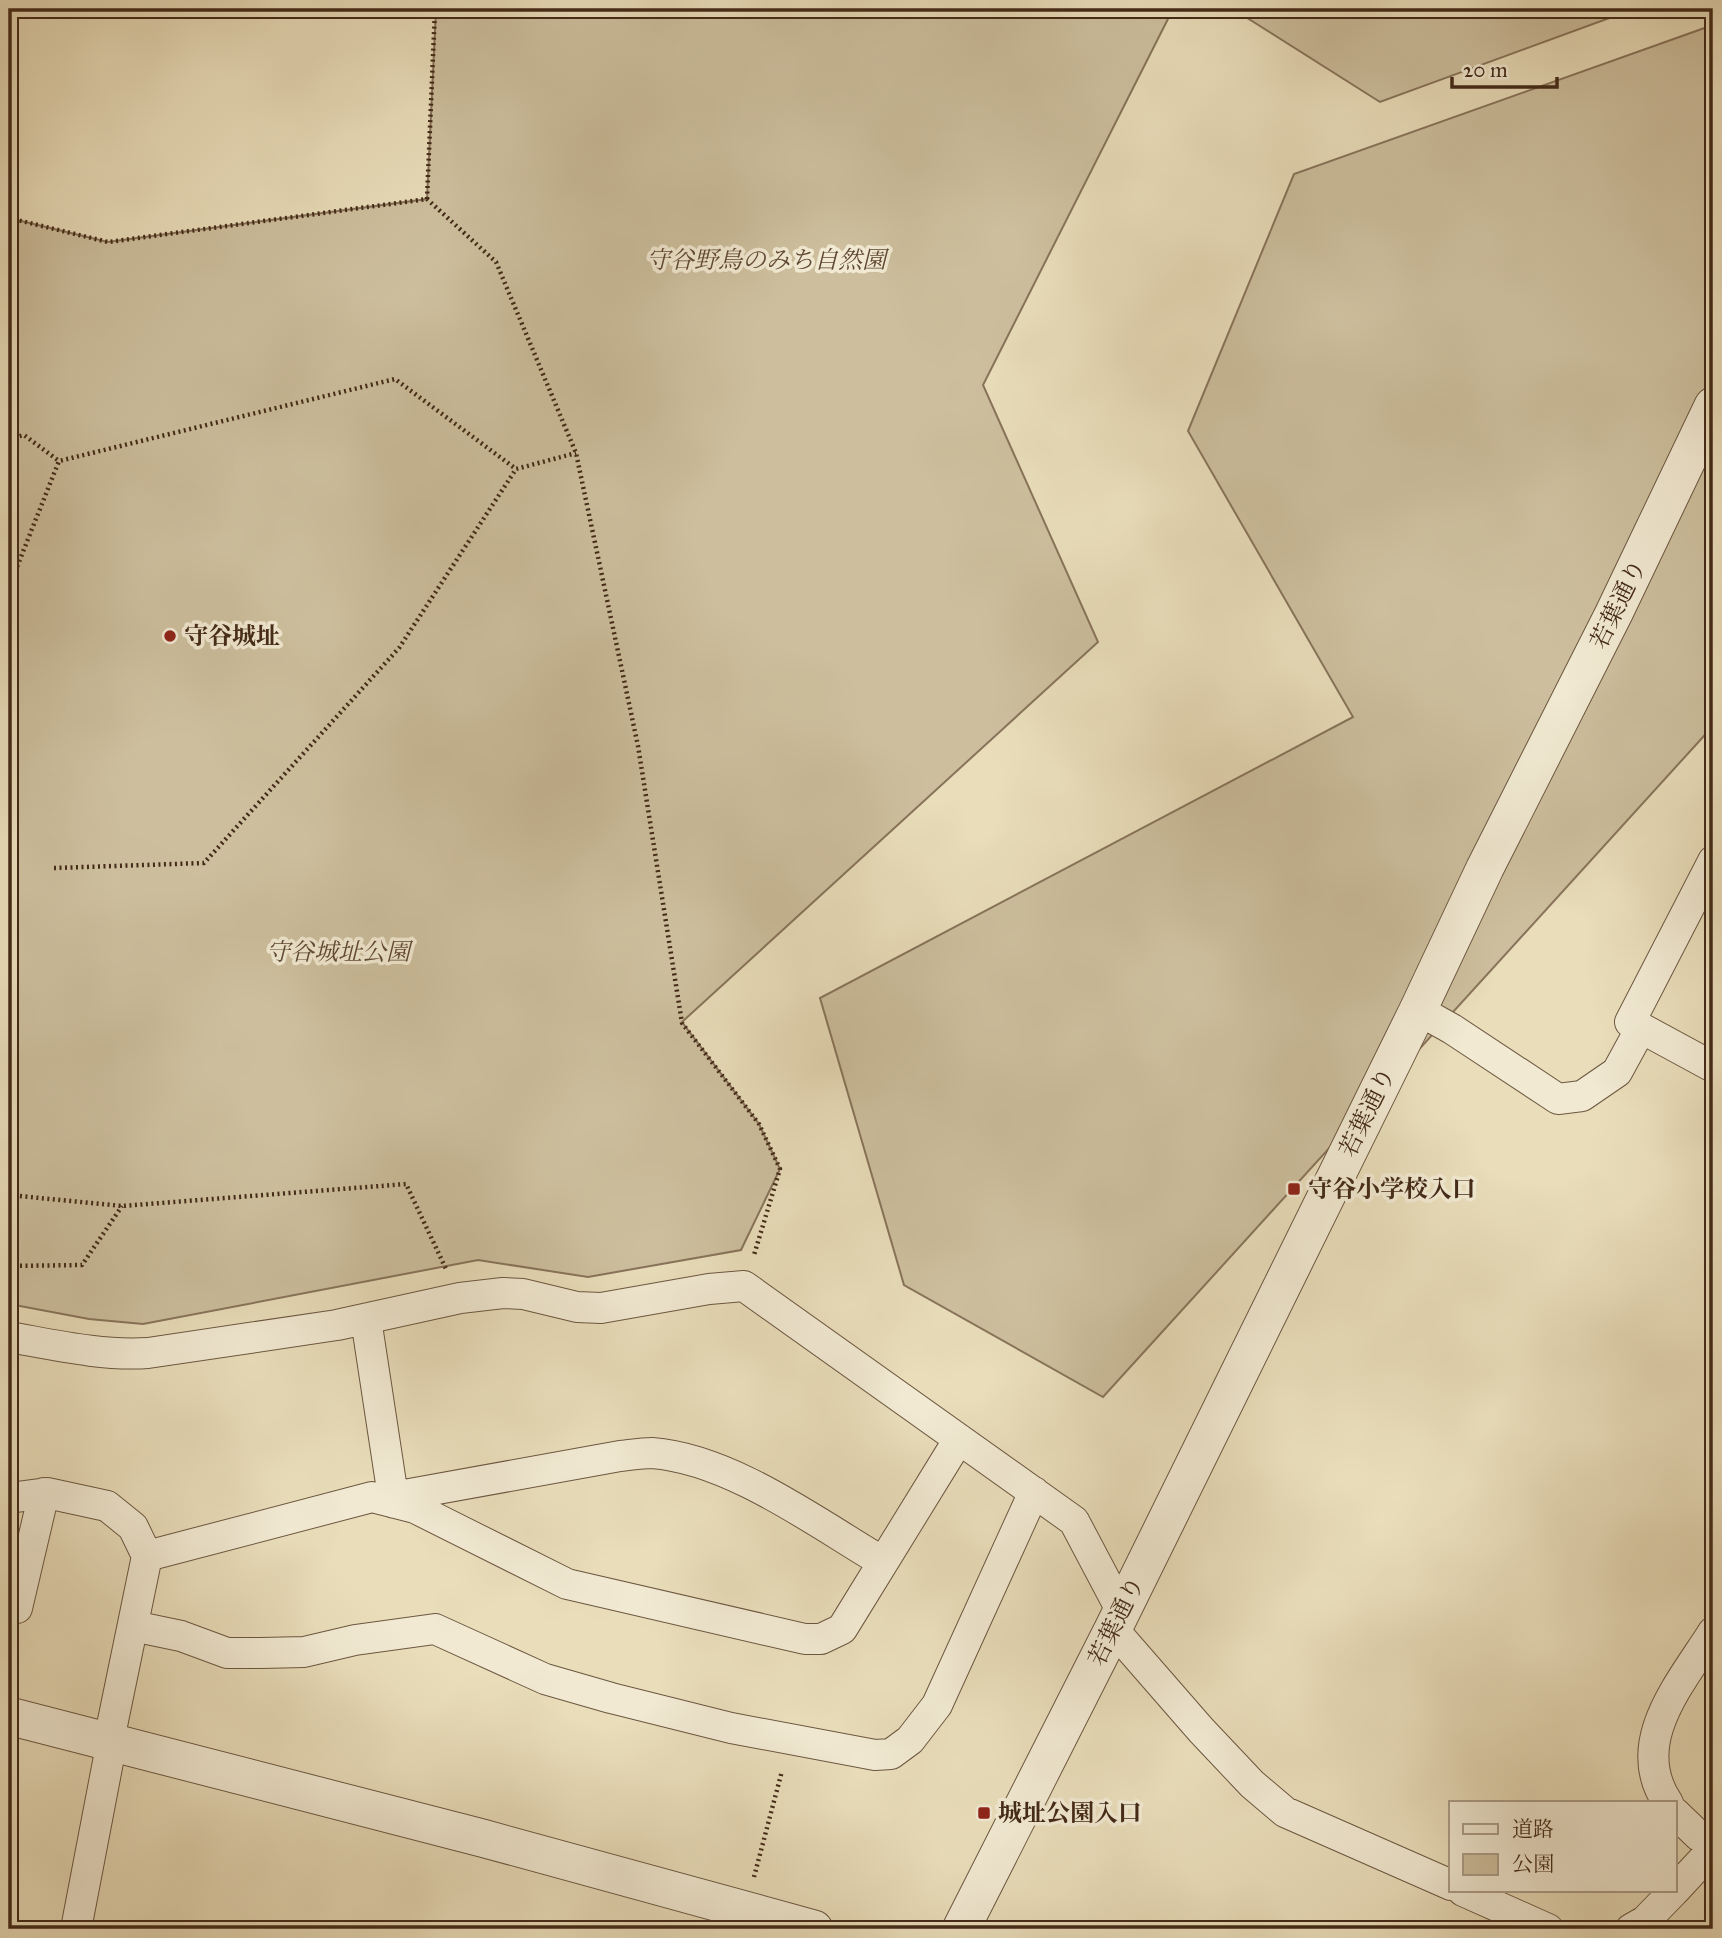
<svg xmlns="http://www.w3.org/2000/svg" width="1722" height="1938" viewBox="0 0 1722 1938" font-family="'IM FELL Great Primer','Noto Serif JP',serif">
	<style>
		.green { fill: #cdbf9e; stroke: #88745b; stroke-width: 2 }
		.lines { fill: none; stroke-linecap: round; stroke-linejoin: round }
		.minor-casing { stroke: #6c5740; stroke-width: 32 }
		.tertiary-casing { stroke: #6c5740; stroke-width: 39 }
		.path { stroke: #432a18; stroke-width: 4.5; stroke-dasharray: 2 3.5; stroke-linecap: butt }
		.minor { stroke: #f1e9d2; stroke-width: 30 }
		.tertiary { stroke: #f1e9d2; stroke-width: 37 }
		.poi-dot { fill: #8f2418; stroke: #f1e9d2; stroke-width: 2.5 }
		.labels { text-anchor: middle; stroke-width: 7; stroke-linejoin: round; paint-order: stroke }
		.park-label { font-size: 24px; font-style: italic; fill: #5f4833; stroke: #f1e9d2 }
		.street-label { font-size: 24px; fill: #432a18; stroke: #f1e9d2 }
		.poi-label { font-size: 24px; font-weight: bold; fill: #432a18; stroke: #f1e9d2; text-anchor: start }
	</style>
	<rect width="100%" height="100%" fill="#e9ddba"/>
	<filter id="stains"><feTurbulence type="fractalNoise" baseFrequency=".00286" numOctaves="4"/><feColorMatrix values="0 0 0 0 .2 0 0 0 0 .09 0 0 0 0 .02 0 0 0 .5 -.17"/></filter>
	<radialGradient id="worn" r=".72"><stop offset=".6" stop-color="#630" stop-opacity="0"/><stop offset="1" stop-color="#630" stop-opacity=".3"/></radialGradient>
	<path class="green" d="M436 9H1173L983 385 1098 642 682 1022 759 1124 780 1169 741 1250 588 1277 478 1260 143 1324 89 1319 9 1304V218L108 242 427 199Z
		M1233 9H1634L1380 102Z
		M1713 25V726L1103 1397 904 1285 820 998 1353 717 1188 431 1294 174Z"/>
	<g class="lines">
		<g class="minor-casing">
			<path id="minor" d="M1713 861 1630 1022 1713 1067
				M1418 1010 1452 1029 1558 1099 1582 1096 1617 1072 1641 1028
				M366 1319 394 1503
				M9 1337C55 1345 101 1356 148 1353L337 1325 460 1298 503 1293 523 1294 577 1307 601 1308 709 1289 744 1286 1074 1521 1121 1610
				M393 1497 620 1456C630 1455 641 1453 652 1453 731 1459 815 1522 883 1562
				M9 1498 47 1493 107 1506 133 1527 147 1556 372 1497 415 1508 567 1584 805 1639H821L842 1629 959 1439
				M9 1608H17L44 1493
				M133 1626 181 1636 227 1653H261L304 1652 355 1640 435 1629 545 1679 611 1698 731 1728 875 1755 891 1754 910 1740 937 1705 1034 1492
				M1113 1629 1201 1730 1252 1784 1285 1812 1451 1885
				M109 1740 147 1556
				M1668 1803C1627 1743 1681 1683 1713 1632
				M1675 1813 1699 1836 1713 1845
				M1675 1890 1713 1849
				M1463 1891 1548 1929
				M76 1929 112 1741
				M1631 1929 1645 1921 1674 1891"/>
		</g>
		<g class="tertiary-casing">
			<path id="tertiary" d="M9 1716 482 1838 814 1929
				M961 1929 1113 1629 1418 1010 1485 868 1614 613 1713 406"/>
		</g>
		<path class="path" d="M427 199 435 9
			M9 218 108 242 427 199 496 262 576 453 638 746 682 1023 759 1124 780 1169 754 1255
			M9 439 24 435 59 461
			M9 587 59 461 395 379 516 469
			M54 868 204 863 399 648 516 469 576 453
			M9 1195 122 1206 406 1184 446 1269
			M9 1266 82 1265 122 1206
			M754 1877 782 1771"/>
		<use href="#minor" class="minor"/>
		<use href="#tertiary" class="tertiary"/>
	</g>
	<g class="poi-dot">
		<circle cx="170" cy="636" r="7"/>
		<rect x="1287" y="1182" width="14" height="14" rx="3.5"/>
		<rect x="977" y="1806" width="14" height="14" rx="3.5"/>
	</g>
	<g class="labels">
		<g class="park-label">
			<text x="766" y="268">守谷野鳥のみち自然園</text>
			<text x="338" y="960">守谷城址公園</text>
		</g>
		<g class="street-label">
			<text transform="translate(1618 604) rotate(-64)" y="8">若葉通り</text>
			<text transform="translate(1367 1112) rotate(-64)" y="8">若葉通り</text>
			<text transform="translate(1116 1621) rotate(-64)" y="8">若葉通り</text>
		</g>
		<g class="poi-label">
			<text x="184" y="644">守谷城址</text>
			<text x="1308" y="1197">守谷小学校入口</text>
			<text x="998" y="1821">城址公園入口</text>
		</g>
	</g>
	<rect width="1722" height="1938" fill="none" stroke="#e9ddba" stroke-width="35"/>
	<rect x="10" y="10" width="1701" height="1917" fill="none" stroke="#432a18" stroke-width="3.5"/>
	<rect x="18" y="18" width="1687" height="1903" fill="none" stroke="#432a18" stroke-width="2"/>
	<rect x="1449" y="1801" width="228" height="91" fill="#f1e9d2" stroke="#ab9d88" stroke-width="2"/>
	<rect x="1463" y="1824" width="35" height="10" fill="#f1e9d2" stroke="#ab9d88" stroke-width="2"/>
	<text x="1512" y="1836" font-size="21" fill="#432a18">道路</text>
	<rect x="1463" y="1854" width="35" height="21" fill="#cdbf9e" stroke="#ab9d88" stroke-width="2"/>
	<text x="1512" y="1871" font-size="21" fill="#432a18">公園</text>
	<path d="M1452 77v10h105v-10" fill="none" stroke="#432a18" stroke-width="3.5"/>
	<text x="1463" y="77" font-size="21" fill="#432a18" stroke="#f1e9d2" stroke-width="5" paint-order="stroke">20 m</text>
	<rect width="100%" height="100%" filter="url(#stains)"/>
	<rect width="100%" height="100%" fill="url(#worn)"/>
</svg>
